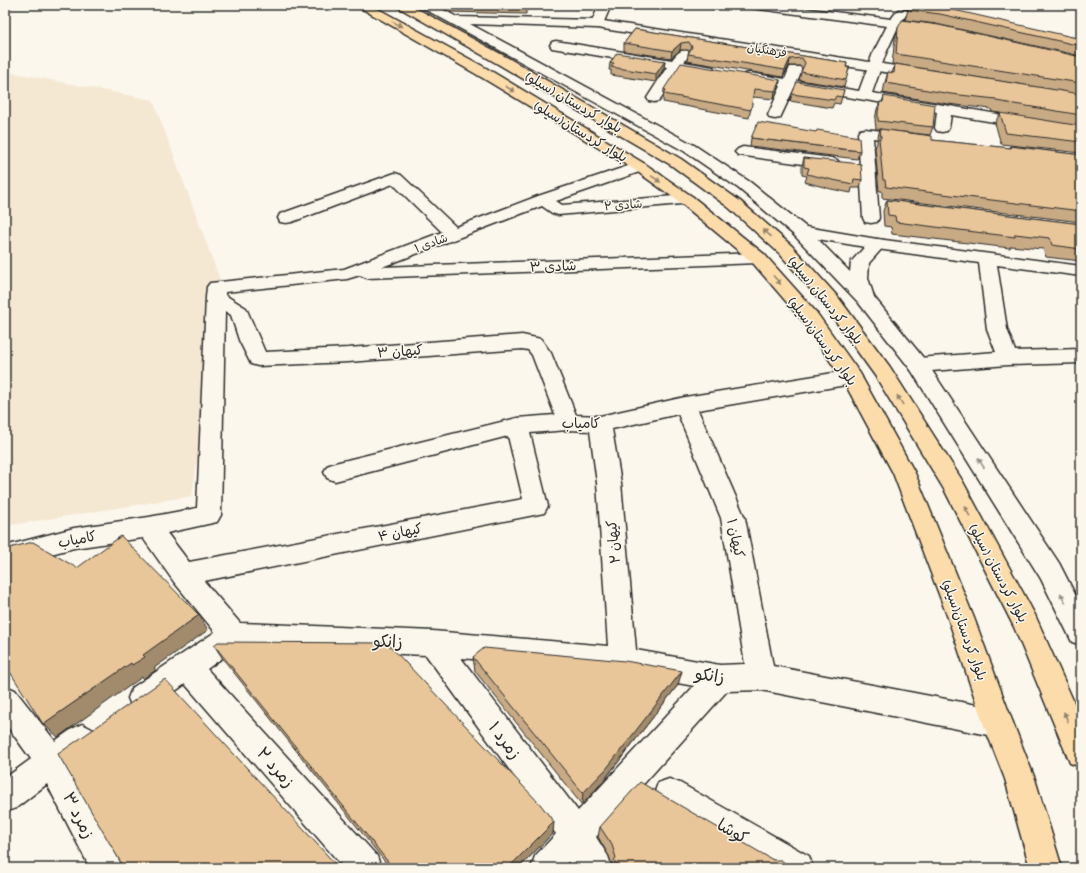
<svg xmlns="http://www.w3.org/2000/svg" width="1086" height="873" viewBox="0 0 1086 873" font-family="Dekko,'Playpen Sans Arabic',sans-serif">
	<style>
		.built { fill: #f5e8d3 }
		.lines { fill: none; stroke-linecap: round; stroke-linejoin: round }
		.minor-casing { stroke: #2b2b2b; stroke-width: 3 }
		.tertiary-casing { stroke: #2b2b2b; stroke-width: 3 }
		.primary-casing { stroke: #2b2b2b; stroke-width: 3 }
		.minor { fill: #fbf7ec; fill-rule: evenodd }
		.tertiary { fill: #fbf7ec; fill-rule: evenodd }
		.primary { fill: #fddcac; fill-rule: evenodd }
		.wall { fill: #c8aa84; stroke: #2b2b2b }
		.shaded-wall { fill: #a28b6c; stroke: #2b2b2b }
		.building { fill: #e8c69a; stroke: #2b2b2b }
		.oneway { fill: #94846c }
		.oneway2 { fill: #93918c }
		.labels { text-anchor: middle; stroke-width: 3; stroke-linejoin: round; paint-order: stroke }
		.far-street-label { font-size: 12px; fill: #2b2b2b; stroke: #fbf7ec }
		.street-label { font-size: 14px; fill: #2b2b2b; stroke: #fbf7ec }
		.near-street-label { font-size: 17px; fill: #2b2b2b; stroke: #fbf7ec }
	</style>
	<rect width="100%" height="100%" fill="#fbf7ec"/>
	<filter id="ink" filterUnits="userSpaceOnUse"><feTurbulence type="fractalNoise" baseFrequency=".025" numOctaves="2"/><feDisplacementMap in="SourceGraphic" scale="8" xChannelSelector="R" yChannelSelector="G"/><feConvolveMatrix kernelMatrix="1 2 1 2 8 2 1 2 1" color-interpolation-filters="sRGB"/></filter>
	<g filter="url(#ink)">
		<path class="built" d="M5 71 153 100 221 282 192 496 5 526Z"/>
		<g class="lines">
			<g class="minor-casing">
				<path id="minor" d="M599 5H611L603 24 601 27H593L591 24Z
					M745 5H778L891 19 898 10H906L908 12 902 21 930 24 934 25 936 28 934 31 930 32 898 27 886 53 872 93 1081 128V136L951 115 949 128 947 131 942 132 937 131 935 128 937 112 794 88 780 118 775 119 770 118 768 115 781 86 745 80 743 77 745 74 750 73 785 79 790 67H800L802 70 797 81 859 91 873 53 887 26 751 8 747 7Z
					M902 5H924L945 10 947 12 945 14 941 15 904 7Z
					M556 41 672 60C677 54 680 49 688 51L690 54 684 62 713 67 715 70 713 73 708 74 679 69 659 101 654 102 649 101 647 98 667 67 552 48 550 45 552 42Z
					M865 129 909 134 914 135 916 138 914 141 909 142 873 138 879 218 877 222 871 223 865 222 863 218 858 133 860 130Z
					M743 147 832 158 837 160 840 163 837 166 832 168 738 155 735 152 738 149Z
					M640 162 645 164 648 167 645 170 556 201 562 205 687 195 693 197 695 200 693 203 558 215 552 213 542 206 382 267 758 253 764 254 767 258 764 262 758 263 367 278 360 275 347 279 225 292V295L246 308 265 352 348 348 522 335 541 339 551 353 576 415 600 416 685 397 852 370 859 372 862 377 859 382 852 384 698 410 745 518 773 666 998 709 1008 713 1013 723 1008 733 998 737 761 690 727 691 596 837 608 856 612 868H578L574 862 569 868H531L535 856 556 834 426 655 237 647 207 669 377 856 381 868H344L185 684 152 708 142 712 132 708 128 698 132 688 215 632 174 582 143 538 74 548 5 566V546L74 528 149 517 197 508 206 297 207 287 210 283 344 269 442 232 393 184 292 222 286 223 280 222 278 218 280 214 395 173 401 175 456 227 538 196ZM225 311 231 315 239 340 251 364 258 366 348 362 522 349 528 350 532 355 555 415 517 418 335 463 327 466 324 472 327 478 335 481 508 436 523 499 189 562 167 533 217 522 221 515ZM678 414 721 518 745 664 720 665 636 650 621 483 612 429ZM568 430 590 431 597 483 608 646 433 631 240 623 204 581 544 513 548 506 530 433ZM461 658 623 673 694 686 578 811Z
					M800 226 877 239 1081 266V276L997 265 1007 329 1015 351 1081 349V363L1008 365 918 372 911 370 908 365 911 360 918 358 996 352 987 329 979 263 877 249 794 235 792 231 794 227Z
					M5 686 15 690 55 741 72 729 82 724 92 729 97 739 92 749 70 766 123 868H90L47 784 16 808 5 812V778L31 759 5 723Z
					M669 779 680 783 809 856 813 868H766L658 805 654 794 658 783Z"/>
			</g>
			<g class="tertiary-casing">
				<path id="tertiary" d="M419 5H434L457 17 597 20 928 71 930 74 928 77 923 78 597 28 470 24 694 145 750 182 806 227 850 272 851 262 871 240 877 239 883 240 886 244 869 263 868 278 874 297 925 360 1059 563 1081 606V645L1072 642 1041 579 911 370 858 302 794 235 738 188 684 151 421 7Z"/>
			</g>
			<g class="primary-casing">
				<path id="primary" d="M357 5H371L486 68 645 164 693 197 764 254 816 312 859 372 915 473 974 618 1013 723 1035 779 1062 868H1030L1005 779 983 723 948 618 893 473 843 380 802 320 752 262 681 203 635 170 476 74 359 7Z
					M396 5H410L508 58 681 159 740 201 792 246 838 297 890 367 962 480 1035 615 1081 718V767L1070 763 1014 627 945 491 876 377 824 305 780 254 728 207 671 165 498 64 398 7Z"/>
			</g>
			<use href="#minor" class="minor"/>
			<use href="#tertiary" class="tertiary"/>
			<use href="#primary" class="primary"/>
		</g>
		<path class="wall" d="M441 5H526V14L451 12Z
			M912 5 1081 39V56L936 24 905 20 908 10Z
			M898 28 1081 57V153L1001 144 995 123 1000 113 992 112 991 109 948 104 883 93 885 82 888 72 892 73 895 64 1053 90 892 64 895 38Z
			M635 29 847 63 846 67 849 68 844 87 799 80 802 69 800 66H789L783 77 687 61 688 54 689 51 688 50H680L671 58 624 51V43Z
			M665 61 664 68 656 82 611 75V70H609L610 63Z
			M780 80 779 87 774 99 753 97 749 118 663 102 664 89Z
			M844 90 840 104 834 103 832 108 790 101 792 94Z
			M884 96 933 127 930 135 876 129 875 120 877 109 880 102H882Z
			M880 129 932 140 1009 148 1010 146 1081 155V222L882 198V191H879L875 148 877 143V140Z
			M751 138 860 151 857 159 750 146Z
			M804 158 862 180 860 188H852L851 193 831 189 805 182 807 176 802 175V166Z
			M887 200 1081 224V261L1046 257 1043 249 1011 246 1010 248 892 234 891 227 884 226 883 211Z
			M214 645 553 833 519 868H390L223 659Z
			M473 657 678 685 605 779 582 805 475 671Z
			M600 827 773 860 791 868H612V865L609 856 598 837Z"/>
		<path class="shaded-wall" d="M681 43 680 50 671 58 672 51Z
			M790 59 789 66 783 77 785 70Z
			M665 61 664 68 656 82V74Z
			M780 80 779 87 774 99 775 91Z
			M199 615 208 630 154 668 156 670 143 679 142 677 58 737 43 724Z
			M682 671 678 685 605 779 582 805 583 793Z
			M554 822 553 833 519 868H508Z"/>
		<path class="building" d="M912 5H932L1081 39V46L940 14 908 10Z
			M902 20 939 25 1081 57V83L896 54 898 28Z
			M635 29 847 63 846 67 849 68 846 80 801 72 805 63 802 58 790 59 785 70 688 54 692 47 689 42 681 43 672 51 624 43Z
			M617 53 665 61 656 74 611 67 614 63H610Z
			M681 63 780 80 775 91 754 89 751 110 664 94 666 90 664 89Z
			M895 64 1081 94V115L996 101V99L951 94 886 83 888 72 894 73Z
			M797 82 844 90 842 97 836 96 834 100 792 94Z
			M884 96 935 105 933 127 878 121V112L880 102H883Z
			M1000 113 1081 126V142L1006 133Z
			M758 122 816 132 817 130 859 137 860 151 751 138Z
			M880 129 932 136V140L1011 148 1010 146 1081 155V211L886 187 885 180H883L879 138H881Z
			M804 158 861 164 862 180 854 179 853 184 833 180 807 174 809 168 804 167Z
			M887 200 1081 224V249L1052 245 1050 238 1015 234V237L896 222 895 216 888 215Z
			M121 536 199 615 143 655 145 657 132 665 131 663 43 724 5 664V549L33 542 77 568Z
			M218 642 387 643 540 804 554 822 508 868H393L214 645Z
			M484 648 625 661 682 671 607 768 583 793 473 657Z
			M165 679 339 868H124L58 754Z
			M640 782 773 860H781L791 868H619L614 860 616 858 612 845 600 827Z
			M568 862 571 868H562Z"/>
		<defs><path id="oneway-solid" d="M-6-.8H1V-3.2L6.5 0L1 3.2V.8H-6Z"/></defs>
		<g class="oneway">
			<use href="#oneway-solid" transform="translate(397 24) rotate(29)"/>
			<use href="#oneway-solid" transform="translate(510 89) rotate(31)"/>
			<use href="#oneway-solid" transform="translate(656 179) rotate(35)"/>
			<use href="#oneway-solid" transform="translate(767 233) rotate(-139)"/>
			<use href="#oneway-solid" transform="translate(777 280) rotate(49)"/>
			<use href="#oneway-solid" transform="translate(900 400) rotate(-122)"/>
			<use href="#oneway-solid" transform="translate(967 511) rotate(-118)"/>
			<use href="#oneway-solid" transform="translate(1066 717) rotate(-113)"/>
		</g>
		<g class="oneway2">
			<use href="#oneway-solid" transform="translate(981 463) rotate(-123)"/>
			<use href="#oneway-solid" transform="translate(1063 598) rotate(-117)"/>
		</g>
	</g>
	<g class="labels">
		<g class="far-street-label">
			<text transform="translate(767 50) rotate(9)" y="4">فرهنگیان</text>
			<text transform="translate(623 205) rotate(-4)" y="4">شادی ۲</text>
			<text transform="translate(431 243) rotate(-20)" y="4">شادی ۱</text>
		</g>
		<g class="street-label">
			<text transform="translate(574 102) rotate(30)" y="5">بلوار کردستان (سیلو)</text>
			<text transform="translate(581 131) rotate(31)" y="5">بلوار کردستان(سیلو)</text>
			<text transform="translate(553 266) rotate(-2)" y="5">شادی ۳</text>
			<text transform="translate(826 300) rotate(51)" y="5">بلوار کردستان (سیلو)</text>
			<text transform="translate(823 341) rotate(54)" y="5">بلوار کردستان(سیلو)</text>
			<text transform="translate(400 351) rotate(-4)" y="5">کیهان ۳</text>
			<text x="581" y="428">کامیاب</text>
			<text transform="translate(400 532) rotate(-11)" y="5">کیهان ۴</text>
			<text transform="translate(736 538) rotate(78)" y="5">کیهان ۱</text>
			<text transform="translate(77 539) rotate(-11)" y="5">کامیاب</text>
			<text transform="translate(613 542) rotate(-95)" y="5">کیهان ۲</text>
			<text transform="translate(999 573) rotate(62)" y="5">بلوار کردستان (سیلو)</text>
			<text transform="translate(965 630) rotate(70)" y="5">بلوار کردستان(سیلو)</text>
		</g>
		<g class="near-street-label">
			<text transform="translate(388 641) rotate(2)" y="6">زانکو</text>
			<text transform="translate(710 675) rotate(8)" y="6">زانکو</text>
			<text transform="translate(505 740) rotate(53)" y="6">زمرد ۱</text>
			<text transform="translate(276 767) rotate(49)" y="6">زمرد ۲</text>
			<text transform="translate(79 815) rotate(63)" y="6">زمرد ۳</text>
			<text transform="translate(733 831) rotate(30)" y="6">کوشا</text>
		</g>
	</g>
	<rect width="1086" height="873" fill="none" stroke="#fbf7ec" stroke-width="20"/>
	<rect x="10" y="10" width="1066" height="853" fill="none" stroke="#2b2b2b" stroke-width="1.5" filter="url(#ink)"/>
</svg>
